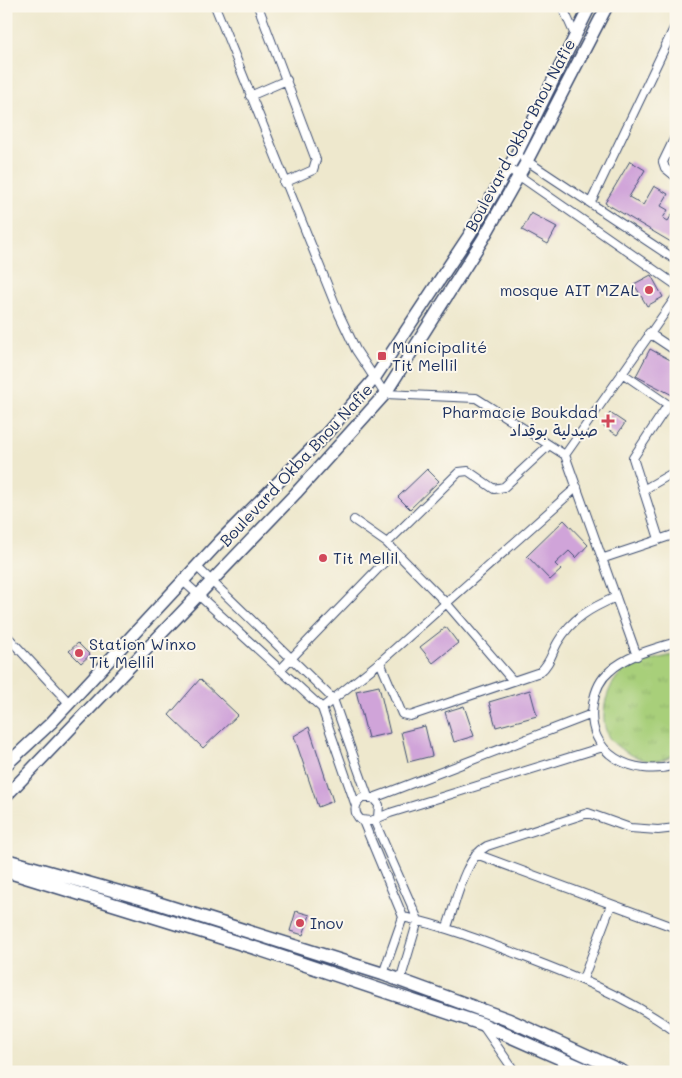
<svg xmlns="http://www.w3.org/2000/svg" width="682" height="1078" viewBox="0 0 682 1078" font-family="Mali,'Playpen Sans Arabic',sans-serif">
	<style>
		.park { fill: url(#park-tufts); stroke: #627f6c }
		.building { fill: #d0a4d9 }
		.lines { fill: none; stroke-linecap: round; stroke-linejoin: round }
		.minor-casing { stroke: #3b4b6f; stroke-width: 10 }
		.secondary-casing { stroke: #3b4b6f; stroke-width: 14 }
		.trunk-casing { stroke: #3b4b6f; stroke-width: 15 }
		.minor { stroke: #fff; stroke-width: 8 }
		.secondary { stroke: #fff; stroke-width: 11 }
		.trunk { stroke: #fff; stroke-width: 12 }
		.poi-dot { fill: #d1495b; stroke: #fbf7ec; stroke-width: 2 }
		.labels { text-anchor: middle; stroke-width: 4; stroke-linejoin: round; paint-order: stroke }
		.street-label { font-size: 16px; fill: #1b2f5e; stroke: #fbf7ec }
		.poi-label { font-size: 16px; fill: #1b2f5e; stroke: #fbf7ec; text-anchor: start }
	</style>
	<defs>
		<pattern id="park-tufts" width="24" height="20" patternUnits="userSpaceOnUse" patternTransform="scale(1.25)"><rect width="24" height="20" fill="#a8cf7a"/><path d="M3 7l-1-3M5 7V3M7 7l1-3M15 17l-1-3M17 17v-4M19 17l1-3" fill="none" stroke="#90b26c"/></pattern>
	</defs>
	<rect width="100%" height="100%" fill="#fbf7ec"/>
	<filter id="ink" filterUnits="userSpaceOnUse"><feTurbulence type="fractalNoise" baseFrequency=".02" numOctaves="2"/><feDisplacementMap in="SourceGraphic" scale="10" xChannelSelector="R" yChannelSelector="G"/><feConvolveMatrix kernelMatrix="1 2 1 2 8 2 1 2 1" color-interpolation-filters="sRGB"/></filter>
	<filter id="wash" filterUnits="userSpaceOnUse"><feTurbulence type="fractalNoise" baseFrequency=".0096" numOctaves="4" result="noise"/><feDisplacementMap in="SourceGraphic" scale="20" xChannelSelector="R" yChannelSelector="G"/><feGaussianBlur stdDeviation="1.12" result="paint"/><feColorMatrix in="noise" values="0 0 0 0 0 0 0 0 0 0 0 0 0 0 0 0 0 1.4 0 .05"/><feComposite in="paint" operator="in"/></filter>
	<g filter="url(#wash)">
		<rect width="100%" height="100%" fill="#eee8cd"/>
		<path class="park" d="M676 654V754C669 757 661 761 654 761 641 762 614 748 608 736 598 716 607 679 628 668 642 661 661 658 676 654Z"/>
		<g id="blocks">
			<path class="building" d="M630 161 645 170 629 197 643 205 654 186 668 194 661 206 668 210 663 218 668 221 676 208V245L605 203Z
				M531 213 557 227 548 244 522 230Z
				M651 275 663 297 647 306 634 284Z
				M650 349 676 363V397L636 376Z
				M610 413 625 423 617 435 602 425Z
				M427 469 439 481 410 509 398 497Z
				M564 520 588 545 576 558 569 551 555 564 561 570 550 580 527 556Z
				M446 627 458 643 433 663 420 647Z
				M78 643 90 655 81 663 69 651Z
				M200 679 238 715 203 748 169 715Z
				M379 686 390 733 368 738 356 691Z
				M530 690 537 716 496 727 489 702Z
				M464 706 474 736 454 742 445 712Z
				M425 726 432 756 408 762 401 732Z
				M309 727 333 801 318 807 294 736Z
				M296 911 310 915 303 935 290 931Z"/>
		</g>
	</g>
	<g filter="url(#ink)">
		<use href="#blocks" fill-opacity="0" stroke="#3b4b6f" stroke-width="1"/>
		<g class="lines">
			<g class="minor-casing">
				<path id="minor" d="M215 6 339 314 356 350 385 394 476 398 565 455 637 656
					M258 6 316 160 313 170 284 183
					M562 6 575 35
					M250 96 287 80
					M676 135 663 162 665 168 676 177
					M524 159 676 260
					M508 168 676 285
					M591 202 676 24
					M649 333 676 351
					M622 373 676 410
					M565 455 676 297
					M643 490 676 471
					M354 520 387 543 447 604 513 681
					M659 539 633 458 668 405
					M387 543 459 472 468 471 494 489 504 487 548 446
					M604 558 676 534
					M196 566 333 699 368 797
					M182 580 322 708 356 806
					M6 635 69 703
					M676 642C654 649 627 655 610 671 600 679 595 691 593 704 585 754 633 778 676 765
					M380 662 402 714 410 716 540 672C550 664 552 652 558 642 572 618 591 608 616 597
					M280 670 395 551
					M322 708 380 662 577 487
					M592 714 384 794 373 798H362C354 804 353 813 361 820L371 821 390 813 603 747
					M373 798 379 805 378 817
					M374 820 418 920 400 981
					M363 821 403 917 383 974
					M476 854 676 928
					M403 917C444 926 483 941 522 956 577 977 628 997 676 1032
					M447 927C456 903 464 858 487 846L588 813 630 828 658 830 676 828
					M583 979 611 905
					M483 1026 515 1072"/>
			</g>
			<g class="secondary-casing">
				<path id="secondary" d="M6 765 51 723 221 540 326 434 374 379 470 234 517 153 590 6
					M6 796 296 493 385 394 483 239 527 161 607 6"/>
			</g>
			<g class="trunk-casing">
				<path id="trunk" d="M6 860 151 901 383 974 509 1020 623 1072
					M6 871 255 948 482 1024 591 1072"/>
			</g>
			<use href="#minor" class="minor"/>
			<use href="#secondary" class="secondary"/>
			<use href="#trunk" class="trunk"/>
		</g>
	</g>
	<g class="poi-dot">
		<circle cx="649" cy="290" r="5"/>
		<rect x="377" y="351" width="10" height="10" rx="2.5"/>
		<path d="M605.5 413.5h5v5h5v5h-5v5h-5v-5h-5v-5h5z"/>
		<circle cx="323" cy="558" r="5"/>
		<circle cx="79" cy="653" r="5"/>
		<circle cx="300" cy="923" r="5"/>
	</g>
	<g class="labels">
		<g class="street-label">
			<text transform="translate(520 135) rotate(-62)" y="6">Boulevard Okba Bnou Nafie</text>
			<text transform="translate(296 465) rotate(-47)" y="6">Boulevard Okba Bnou Nafie</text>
		</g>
		<g class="poi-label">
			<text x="639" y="296" text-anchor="end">mosque AIT MZAL</text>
			<text x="392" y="353">Municipalité<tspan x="392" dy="18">Tit Mellil</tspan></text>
			<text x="598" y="418" text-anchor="end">Pharmacie Boukdad<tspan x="598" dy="18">صيدلية بوقداد</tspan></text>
			<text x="333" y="564">Tit Mellil</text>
			<text x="89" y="650">Station Winxo<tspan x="89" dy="18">Tit Mellil</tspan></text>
			<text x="310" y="929">Inov</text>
		</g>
	</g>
	<rect width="682" height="1078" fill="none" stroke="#fbf7ec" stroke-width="25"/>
</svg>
